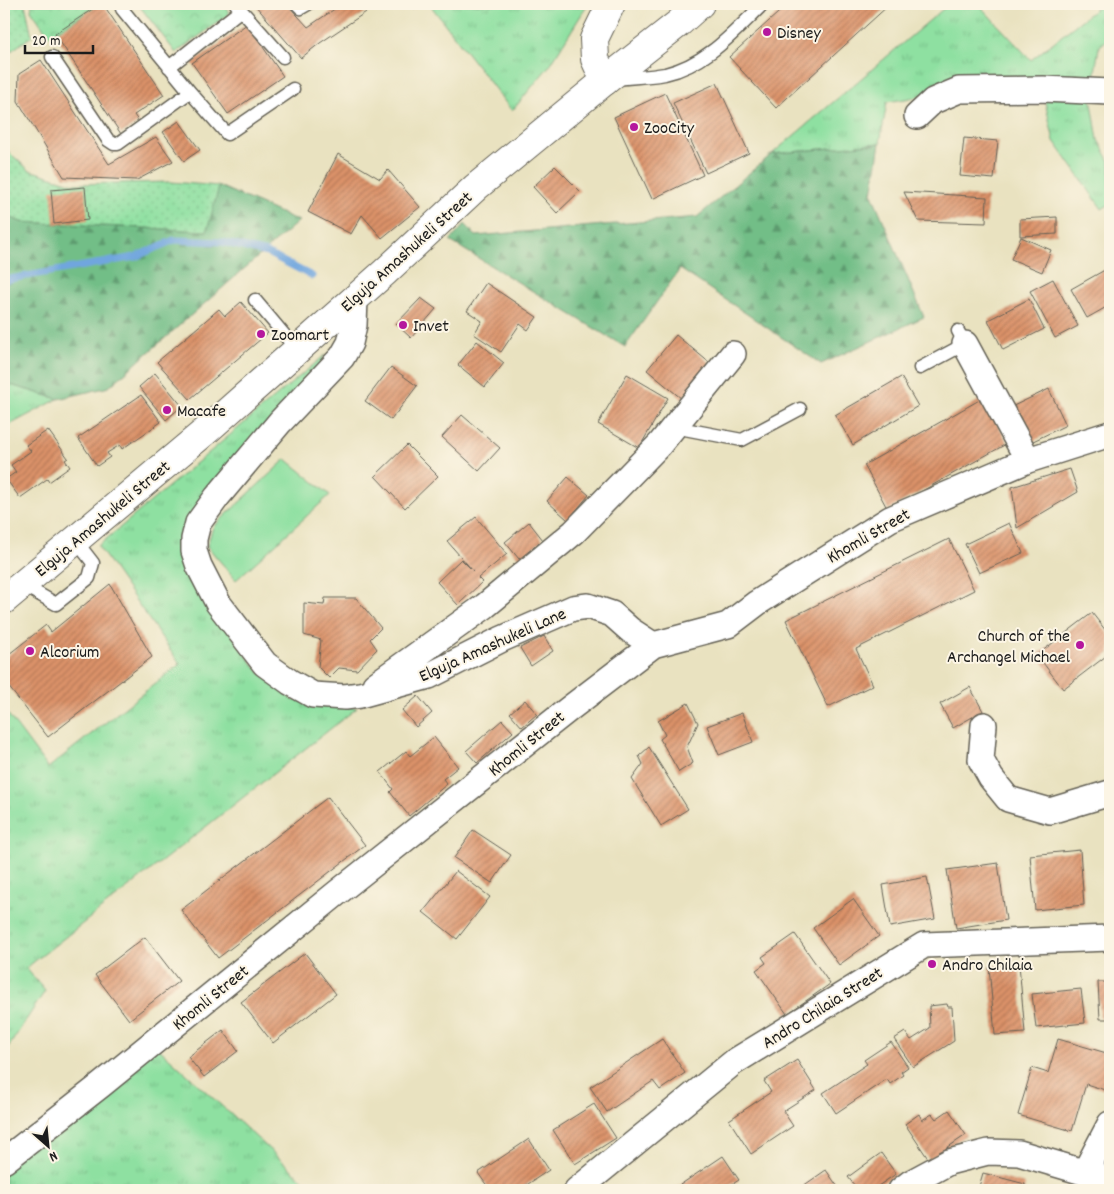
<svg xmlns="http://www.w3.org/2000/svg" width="1114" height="1194" viewBox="0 0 1114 1194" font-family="Dekko,sans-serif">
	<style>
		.grass { fill: url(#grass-tufts); stroke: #557e5e }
		.forest { fill: url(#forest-firs); stroke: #476d52 }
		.park { fill: url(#park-crowns); stroke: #557e5e }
		.garden { fill: url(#garden-dots); stroke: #557e5e }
		.pitch { fill: #8ee0a1; stroke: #557e5e }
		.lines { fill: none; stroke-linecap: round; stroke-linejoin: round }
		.stream { stroke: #70a6de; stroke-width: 7 }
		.building { fill: url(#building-hatch) }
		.service-casing { stroke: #646155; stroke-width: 15 }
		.minor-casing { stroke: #646155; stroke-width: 28 }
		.tertiary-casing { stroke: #646155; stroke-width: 30 }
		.secondary-casing { stroke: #646155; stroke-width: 30 }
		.service { stroke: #fff; stroke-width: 12 }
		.minor { stroke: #fff; stroke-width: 25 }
		.tertiary { stroke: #fff; stroke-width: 28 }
		.secondary { stroke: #fff; stroke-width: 28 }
		.poi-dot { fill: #b5179e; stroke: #fcf5e5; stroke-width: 2 }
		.labels { text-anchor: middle; stroke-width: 4; stroke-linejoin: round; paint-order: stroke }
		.poi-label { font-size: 18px; fill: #1c1c1c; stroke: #fcf5e5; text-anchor: start }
		.street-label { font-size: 18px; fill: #1c1c1c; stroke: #fcf5e5 }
	</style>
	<defs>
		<pattern id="grass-tufts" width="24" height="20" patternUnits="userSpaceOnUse" patternTransform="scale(1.25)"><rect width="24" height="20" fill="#8ee0a1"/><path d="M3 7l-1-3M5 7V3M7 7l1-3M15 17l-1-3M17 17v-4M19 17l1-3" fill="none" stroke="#7ac08a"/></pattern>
		<pattern id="forest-firs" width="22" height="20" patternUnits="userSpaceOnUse" patternTransform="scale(1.25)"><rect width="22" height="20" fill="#72be87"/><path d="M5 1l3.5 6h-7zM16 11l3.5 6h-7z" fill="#5d9a6e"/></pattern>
		<pattern id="park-crowns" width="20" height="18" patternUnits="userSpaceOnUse" patternTransform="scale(1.25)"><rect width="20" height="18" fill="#8ee0a1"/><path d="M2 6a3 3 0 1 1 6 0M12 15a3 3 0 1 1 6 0" fill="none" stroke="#7ac08a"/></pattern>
		<pattern id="garden-dots" width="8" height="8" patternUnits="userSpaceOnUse" patternTransform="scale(1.25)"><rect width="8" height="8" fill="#8ee0a1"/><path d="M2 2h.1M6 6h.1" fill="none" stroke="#7ac08a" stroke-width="1.8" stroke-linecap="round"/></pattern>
		<pattern id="building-hatch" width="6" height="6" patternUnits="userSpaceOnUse" patternTransform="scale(1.25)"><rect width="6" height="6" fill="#db9269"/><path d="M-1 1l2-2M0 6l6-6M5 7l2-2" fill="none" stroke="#b17656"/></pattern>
	</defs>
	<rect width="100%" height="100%" fill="#fcf5e5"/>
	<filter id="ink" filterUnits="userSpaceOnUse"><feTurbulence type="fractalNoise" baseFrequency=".02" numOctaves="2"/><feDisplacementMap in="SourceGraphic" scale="10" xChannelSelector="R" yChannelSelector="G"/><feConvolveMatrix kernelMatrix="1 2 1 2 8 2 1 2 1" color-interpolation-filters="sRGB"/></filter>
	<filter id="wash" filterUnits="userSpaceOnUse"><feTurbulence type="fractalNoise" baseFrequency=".0096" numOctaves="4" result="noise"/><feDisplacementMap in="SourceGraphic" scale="20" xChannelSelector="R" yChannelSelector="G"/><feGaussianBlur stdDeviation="1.12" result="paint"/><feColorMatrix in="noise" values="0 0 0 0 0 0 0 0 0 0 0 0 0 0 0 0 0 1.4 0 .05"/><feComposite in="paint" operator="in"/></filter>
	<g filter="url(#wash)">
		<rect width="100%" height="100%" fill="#e9e2c0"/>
		<path class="grass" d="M434 4H588L550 65 512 111 431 6Z
			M949 4H978L1031 60 1102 4H1110V37L1099 47 1091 97 1098 140 1110 161V204L1102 209 1054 141 1042 89 959 90 887 102 880 143 772 154Z
			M325 355 318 369 210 493 181 536 183 567 257 670 292 700 357 708 26 968 45 991 4 1054V709L48 768 180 664 98 546Z
			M4 383 58 399 4 428Z
			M157 1047 314 1190H4V1167Z"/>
		<path class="forest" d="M880 143 872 194 924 317 821 364 680 269 625 347 450 241 465 224 476 236 697 217 772 154Z
			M219 186 299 221 109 387 58 399 4 383V214L21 222 207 231Z"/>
		<path class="park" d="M32 4H100L49 36 31 10Z
			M138 4H225L229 14 176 53Z"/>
		<path class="garden" d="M4 4H25L32 36 4 56Z
			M4 148 29 170 74 184 171 182 219 186 207 231 21 222 4 214Z"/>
		<path class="pitch" d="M286 459 330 495 236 580 207 546 213 527Z"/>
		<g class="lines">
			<path class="stream" d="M4 280 135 257 174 240 222 242 267 253 312 276"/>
		</g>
		<g id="blocks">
			<path class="building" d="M100 4H103L164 95 134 115 139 122 121 134 55 34Z
				M254 4H287L308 27 342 4H378L320 43 301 58Z
				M411 4H422L414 9Z
				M788 4H890L776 108 729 57Z
				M247 24 283 76 228 114 192 63Z
				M41 60 109 164 156 137 173 161 137 180 64 177 18 101 19 74Z
				M717 83 749 153 706 173 673 103Z
				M665 93 703 175 652 199 614 117Z
				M179 121 200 150 184 161 163 132Z
				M964 138 998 141 994 179 960 176Z
				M338 154 380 179 388 170 420 207 382 238 362 215 351 234 308 212Z
				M555 166 580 191 557 213 533 187Z
				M85 187 88 220 54 224 51 190Z
				M904 192 987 197 986 223 918 221Z
				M1057 217V234L1020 236V219Z
				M1021 237 1051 250 1042 272 1011 259Z
				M1110 267V305L1087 318 1071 289Z
				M1053 279 1078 326 1055 338 1030 291Z
				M486 283 537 317 528 330 520 324 501 352 474 334 482 321 467 311Z
				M421 298 436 309 411 338 396 324Z
				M1029 299 1044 329 1003 350 988 320Z
				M241 302 268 333 190 399 157 362 219 309 225 316Z
				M676 335 711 364 682 399 647 370Z
				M477 341 504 363 485 387 458 365Z
				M391 367 417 386 391 420 365 401Z
				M155 373 182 406 166 420 139 387Z
				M627 374 668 398 639 448 598 424Z
				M901 377 918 406 853 445 835 415Z
				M1049 389 1066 425 1025 445 1007 409Z
				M141 395 161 422 122 449 120 445 107 453 110 457 97 466 78 438Z
				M983 398 1008 443 888 510 864 465Z
				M462 415 500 448 479 471 442 437Z
				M48 430 68 458 65 460 70 467 49 482 47 479 20 498 6 479 16 472 11 465 31 451 26 445Z
				M407 445 438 476 405 508 375 476Z
				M1070 469 1078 492 1017 528 1012 487Z
				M568 477 589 495 568 520 547 501Z
				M476 517 507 554 478 578 482 582 458 605 437 582 461 559 473 571 447 541Z
				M529 522 543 540 519 559 505 542Z
				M1009 523 1023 553 979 573 965 544Z
				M949 539 974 590 856 649 873 685 828 707 786 620Z
				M110 584 152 657 48 737 4 681V658L46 625 51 632Z
				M325 598H356L381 628 370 639 377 649 357 670 339 668 329 678 318 667 321 640 304 635V603L324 605Z
				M1092 613 1110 636V653L1063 689 1037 655Z
				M544 636 553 651 531 666 520 648Z
				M970 687 983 711 953 728 940 704Z
				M418 696 432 713 416 727 402 710Z
				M525 700 537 714 522 727 510 713Z
				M688 703 698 723 687 747 693 763 679 772 660 739 665 735 658 721Z
				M742 713 753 742 719 755 707 726Z
				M502 720 513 732 477 763 466 751Z
				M434 737 458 767 443 779 447 784 409 816 390 792 393 789 380 772 406 751 410 756Z
				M649 747 688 809 661 826 632 779 643 764 639 756Z
				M328 797 365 845 218 958 181 910Z
				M473 830 511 855 492 883 454 858Z
				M1080 850 1084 905 1035 910 1030 855Z
				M998 863 1006 920 956 928 947 870Z
				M456 871 490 897 457 939 423 912Z
				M927 877 935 919 890 927 883 885Z
				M853 899 879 936 839 965 813 928Z
				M795 934 830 984 787 1014 756 970 766 963 762 957Z
				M145 937 179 981 129 1020 95 975Z
				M305 953 336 994 273 1043 241 1002Z
				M1019 964 1025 1033 995 1035 989 967Z
				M1098 982H1110V1019H1100Z
				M1081 989 1085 1023 1036 1028 1032 994Z
				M947 1004 948 1007H952L954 1041 913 1067 894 1039 905 1032 911 1040 930 1028 929 1006Z
				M223 1030 238 1051 204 1077 188 1057Z
				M662 1039 685 1073 660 1090 653 1081 607 1112 590 1087Z
				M1058 1039 1110 1054V1071L1105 1090 1086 1084 1072 1131 1018 1115 1032 1068 1048 1073Z
				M891 1042 908 1067 901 1072 903 1075 890 1084 887 1079 836 1113 823 1093 867 1064 864 1060Z
				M797 1060 816 1090 783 1111 793 1126 751 1154 729 1120 771 1092 764 1081Z
				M594 1104 616 1138 575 1164 553 1130Z
				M949 1110 966 1135 929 1160 905 1124 919 1114 922 1120 932 1114 936 1119Z
				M529 1139 549 1170 519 1190H490L478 1173Z
				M881 1153 896 1174 872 1190H858L848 1177Z
				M723 1156 739 1180 723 1190H675L674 1189Z
				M826 1170 840 1190H807L803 1186Z
				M983 1173 1025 1184 1024 1190H978Z"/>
		</g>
	</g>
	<g filter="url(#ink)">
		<use href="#blocks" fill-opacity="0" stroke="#646155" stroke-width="1"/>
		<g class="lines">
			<g class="service-casing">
				<path id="service" d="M297 4 301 8 308 4
					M241 10 283 57
					M52 57 108 140 114 144H118L190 92 122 9
					M169 67 241 10 236 4
					M615 79C631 77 649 77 665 74 706 65 734 32 763 4
					M190 92 227 134 293 89
					M255 300 297 350
					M920 368 965 344 958 331
					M674 427 742 440 800 409
					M23 585 56 604 89 578 93 563 76 541"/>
			</g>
			<g class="minor-casing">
				<path id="minor" d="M917 116 933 101 959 90 1043 89 1110 92
					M355 299 354 325 350 343 342 357 280 422 217 497 198 523 194 539V551L199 566 218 603 265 664 290 682 313 695 345 697 360 695 429 676 502 639 573 608 588 606 612 614 630 630 653 645
					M965 344 1028 460
					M375 685 485 606 574 532 660 444 733 354
					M984 725 981 760 991 778 1008 799 1050 811 1110 793
					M4 1161 101 1085 337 893 569 709 653 645 728 625 757 603 890 519 1028 460 1110 434
					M1085 1172 1110 1124
					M577 1190 734 1062 924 945 1110 938
					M901 1190 910 1183 949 1162 988 1152 1019 1153 1110 1180"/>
			</g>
			<g class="tertiary-casing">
				<path id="tertiary" d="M605 81 595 59 594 39 611 4"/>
			</g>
			<g class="secondary-casing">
				<path id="secondary" d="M4 600 207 430 385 272 476 187 605 81 679 23 700 4"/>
			</g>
			<use href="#service" class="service"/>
			<use href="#minor" class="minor"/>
			<use href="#tertiary" class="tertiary"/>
			<use href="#secondary" class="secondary"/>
		</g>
	</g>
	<g class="poi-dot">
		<circle cx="767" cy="32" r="5"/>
		<circle cx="634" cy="127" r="5"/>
		<circle cx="403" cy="325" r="5"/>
		<circle cx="261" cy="334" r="5"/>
		<circle cx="167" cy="410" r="5"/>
		<circle cx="1080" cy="645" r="5"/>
		<circle cx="30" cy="651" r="5"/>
		<circle cx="932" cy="964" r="5"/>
	</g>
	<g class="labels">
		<g class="poi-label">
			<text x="777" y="38">Disney</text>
			<text x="644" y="133">ZooCity</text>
			<text x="413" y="331">Invet</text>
			<text x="271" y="340">Zoomart</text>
			<text x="177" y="416">Macafe</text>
			<text x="1070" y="641" text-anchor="end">Church of the<tspan x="1070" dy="21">Archangel Michael</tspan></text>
			<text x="40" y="657">Alcorium</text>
			<text x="942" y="970">Andro Chilaia</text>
		</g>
		<g class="street-label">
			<text transform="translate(406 251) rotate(-42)" y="6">Elguja Amashukeli Street</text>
			<text transform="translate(102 518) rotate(-40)" y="6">Elguja Amashukeli Street</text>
			<text transform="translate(868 535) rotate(-30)" y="6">Khomli Street</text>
			<text transform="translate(492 644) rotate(-24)" y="6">Elguja Amashukeli Lane</text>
			<text transform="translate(526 743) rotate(-39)" y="6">Khomli Street</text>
			<text transform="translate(210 997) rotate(-39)" y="6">Khomli Street</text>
			<text transform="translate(822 1007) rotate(-32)" y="6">Andro Chilaia Street</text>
		</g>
	</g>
	<rect width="1114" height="1194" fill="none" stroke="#fcf5e5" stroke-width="20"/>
	<g transform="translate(48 1146) rotate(153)" stroke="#fcf5e5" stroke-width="4" paint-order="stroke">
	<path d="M0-4L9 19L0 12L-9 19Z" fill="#1c1c1c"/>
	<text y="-8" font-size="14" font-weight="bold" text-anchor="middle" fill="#1c1c1c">N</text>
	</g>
	<path d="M25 45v8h68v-8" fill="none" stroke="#1c1c1c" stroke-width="2.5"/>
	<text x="32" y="45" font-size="15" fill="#1c1c1c" stroke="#fcf5e5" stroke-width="4" paint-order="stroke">20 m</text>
</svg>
